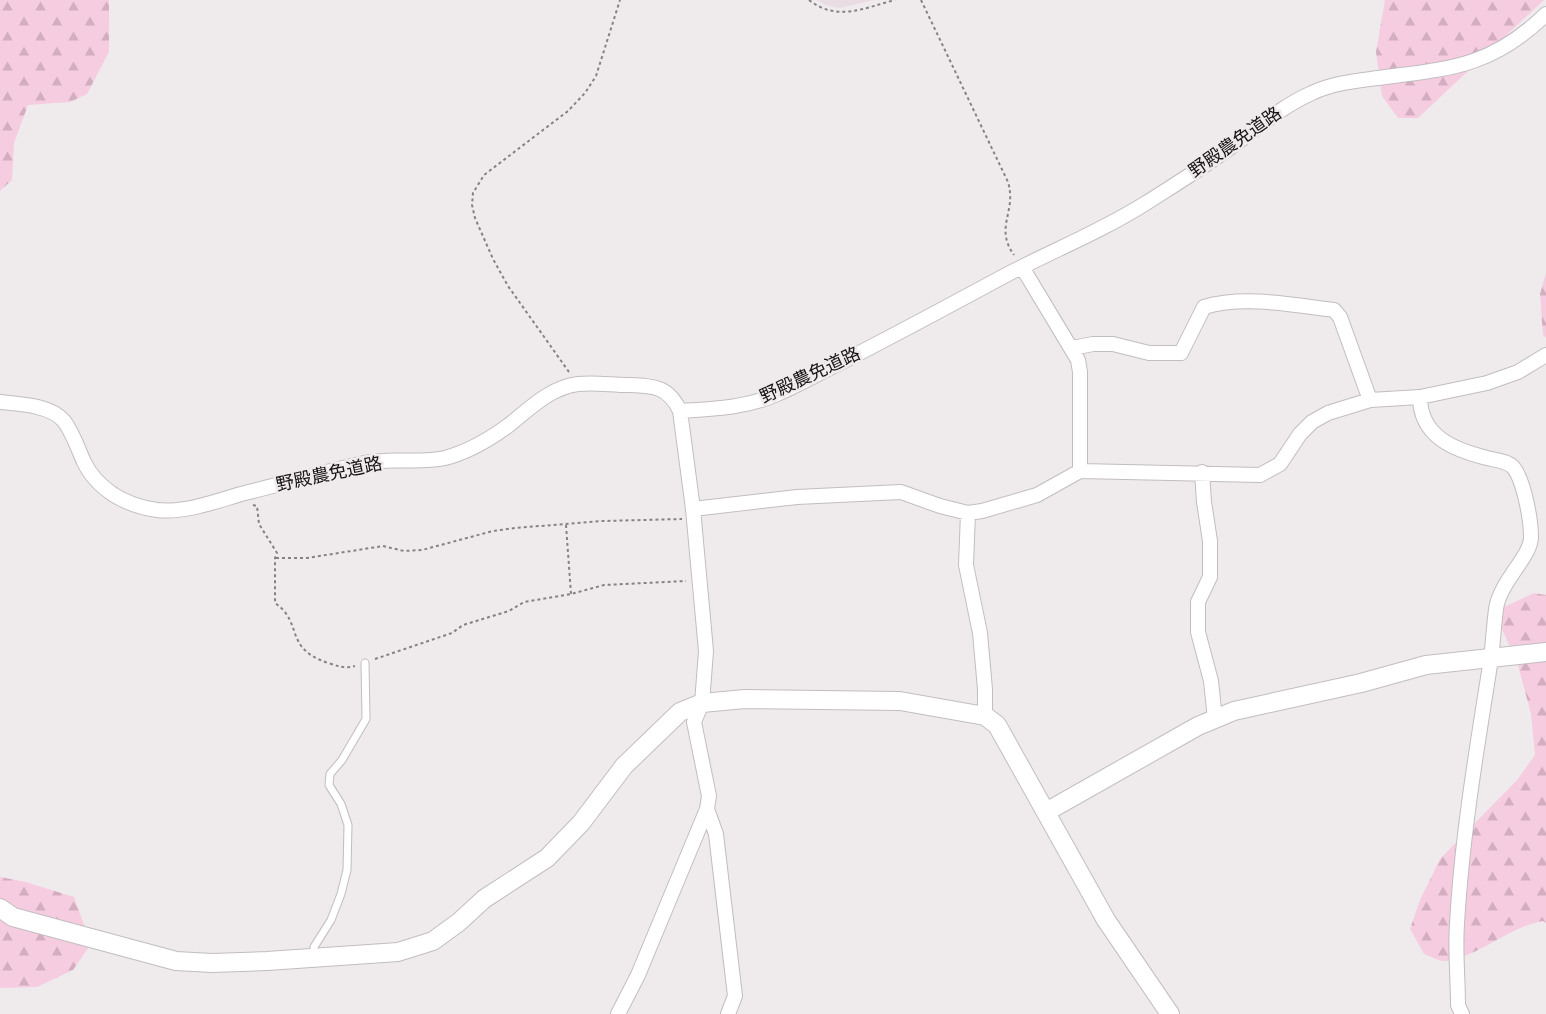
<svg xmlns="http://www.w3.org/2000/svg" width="1546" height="1014" viewBox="0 0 1546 1014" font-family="'PT Sans','Noto Sans JP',sans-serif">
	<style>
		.built { fill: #e9dce2 }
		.forest { fill: url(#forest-firs) }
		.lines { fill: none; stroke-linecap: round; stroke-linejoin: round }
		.lane-casing { stroke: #c2bdbf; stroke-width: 9 }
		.street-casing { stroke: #c2bdbf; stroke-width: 16 }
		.secondary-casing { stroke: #c2bdbf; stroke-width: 20 }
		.path { stroke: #858283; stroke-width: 2; stroke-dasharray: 3 3; stroke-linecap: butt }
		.lane { stroke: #fff; stroke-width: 7 }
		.street { stroke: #fff; stroke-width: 14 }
		.secondary { stroke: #fff; stroke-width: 18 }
		.labels { text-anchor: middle; stroke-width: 5; stroke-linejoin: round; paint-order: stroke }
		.street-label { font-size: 18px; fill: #151314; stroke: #efebed }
	</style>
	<defs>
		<pattern id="forest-firs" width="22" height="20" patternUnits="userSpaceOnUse" patternTransform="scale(1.5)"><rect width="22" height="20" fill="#f6cce1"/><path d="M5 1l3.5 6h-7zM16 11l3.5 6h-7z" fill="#d2aec0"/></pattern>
	</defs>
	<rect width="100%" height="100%" fill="#efebed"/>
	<path class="built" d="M817 0H874L840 8 825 5Z"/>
	<path class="forest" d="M0 0H109V52L87 94 70 102 28 105 14 143 12 180 0 191Z
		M1385 0H1544L1418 118H1398L1382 96 1376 52Z
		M1546 273V338L1543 335 1540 294Z
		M1534 593 1546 595V923L1543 921C1509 927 1480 956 1446 961 1440 962 1430 956 1424 954L1410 929 1420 900 1440 859 1517 780 1535 755 1531 714 1518 665 1501 627 1504 607Z
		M0 877 26 882 74 897 91 944 73 970 37 987 0 988Z"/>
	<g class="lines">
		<g class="lane-casing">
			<path id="lane" d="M314 958V947L331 920 341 894 347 870 348 825 341 804 329 785 330 774 342 760 366 719 365 663"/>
		</g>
		<g class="street-casing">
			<path id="street" d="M1022 267 1078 360 1080 372V471
				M1072 348 1093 344H1113L1149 353H1181L1204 307C1245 295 1292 305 1334 310L1340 317 1370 400
				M1420 397C1420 437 1455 450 1487 458 1495 460 1507 461 1513 467 1524 480 1531 520 1531 537 1531 557 1500 581 1496 609 1494 625 1493 642 1491 659 1477 747 1462 835 1457 924 1455 951 1458 978 1458 1005L1462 1014
				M0 402C20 404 50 405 64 421 73 433 78 449 84 462 90 475 102 487 114 495 127 503 142 508 157 510 185 513 214 502 241 494 282 484 323 472 364 463 390 457 418 464 445 458 468 452 490 439 509 425 529 409 551 387 578 384 594 382 612 385 628 385 654 386 668 386 680 411L693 509 706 651 702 703 694 722 709 796 707 809 638 975 618 1014
				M680 411C712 409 745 408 775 395 797 386 819 373 840 363 897 334 952 304 1008 274 1054 250 1102 231 1146 203 1176 184 1207 165 1235 144 1260 126 1284 105 1312 93 1333 83 1355 81 1378 78 1449 69 1492 67 1546 14
				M1202 472 1204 502 1210 541V577L1198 602V632L1211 681 1215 719
				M693 509 797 497 901 492 940 506 968 513 982 511 1037 495 1080 471 1260 475 1280 464 1300 434 1312 422 1328 413 1370 400 1420 397 1487 383 1518 372 1546 355
				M968 513 966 565 980 633 985 689V716
				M707 809 716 834 735 996 728 1014"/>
		</g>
		<g class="secondary-casing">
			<path id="secondary" d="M1046 812 1198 726 1234 711 1361 683 1426 665 1546 652
				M0 908 13 917 176 961 212 963 267 961 398 952 433 941 459 922 484 899 547 858 581 823 624 766 680 712 702 703 745 699 900 701 985 716 997 725 1106 920 1170 1014"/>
		</g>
		<path class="path" d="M809 0C837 22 864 8 895 0
			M921 0 1008 182C1017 212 994 227 1014 255
			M569 372 508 286 493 259 475 218 472 205 473 193 484 175 568 111 585 93 596 76 620 0
			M253 505 257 506 259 524 277 553 275 558V603C304 623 283 648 328 663 338 666 345 669 355 666
			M566 525 571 594
			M276 558H307L383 546 404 551 422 550 493 531 515 528 603 521 682 519
			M375 659 452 633 463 625 509 611 524 602 571 594 604 585 686 581"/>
		<use href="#lane" class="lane"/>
		<use href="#street" class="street"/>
		<use href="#secondary" class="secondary"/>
	</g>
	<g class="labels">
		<g class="street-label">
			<text transform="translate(1235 142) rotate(-35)" y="6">野殿農免道路</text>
			<text transform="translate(810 375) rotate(-25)" y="6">野殿農免道路</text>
			<text transform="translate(329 474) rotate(-12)" y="6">野殿農免道路</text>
		</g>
	</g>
</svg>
